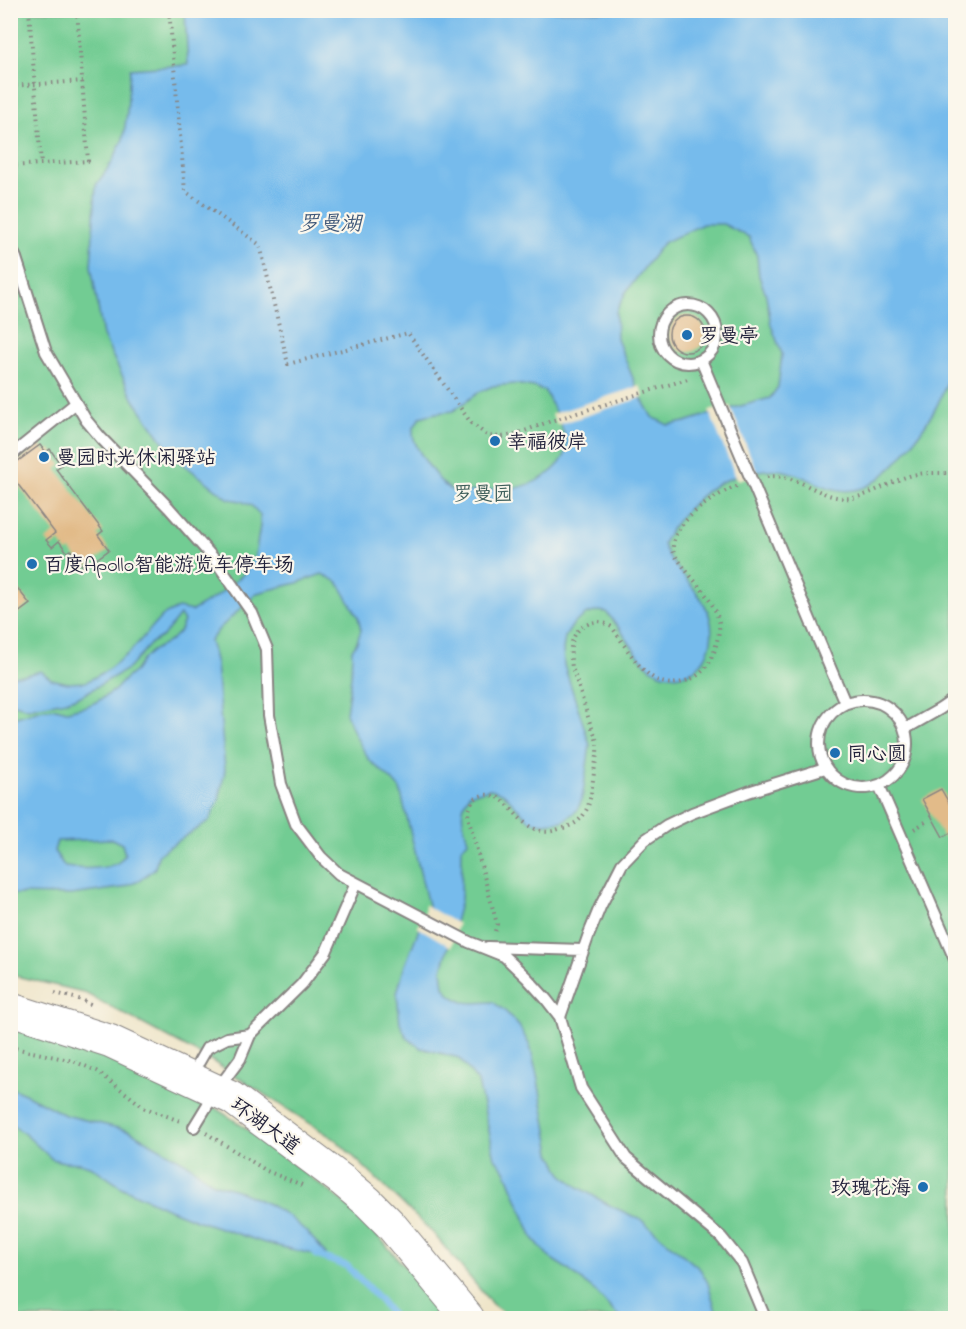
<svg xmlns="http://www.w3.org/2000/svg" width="966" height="1329" viewBox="0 0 966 1329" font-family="'Indie Flower','LXGW WenKai TC',sans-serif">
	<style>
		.green { fill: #72cc93; stroke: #4a7767; stroke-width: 1.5 }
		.water { fill: #76bbec; stroke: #4c6e94; stroke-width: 1.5; fill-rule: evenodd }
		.pier { fill: #efe5c9 }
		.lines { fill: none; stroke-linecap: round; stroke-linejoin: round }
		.stream { stroke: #76bbec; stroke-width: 7 }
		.building { fill: #e2bb89 }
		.lane-casing { stroke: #888482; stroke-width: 14 }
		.secondary-casing { stroke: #888482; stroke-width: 34 }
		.path { stroke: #888482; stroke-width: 4; stroke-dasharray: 1.5 4.5; stroke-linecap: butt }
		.lane { stroke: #fff; stroke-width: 10 }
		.secondary { stroke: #fff; stroke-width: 32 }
		.poi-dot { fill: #1f6fb2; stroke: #fbf7ec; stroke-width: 2 }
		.labels { text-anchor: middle; stroke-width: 4.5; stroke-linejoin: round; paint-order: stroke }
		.poi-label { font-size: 20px; fill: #22223b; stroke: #fbf7ec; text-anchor: start }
		.park-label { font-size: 20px; fill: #3e5e5a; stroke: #fbf7ec }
		.street-label { font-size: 20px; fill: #22223b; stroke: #fbf7ec }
		.water-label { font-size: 21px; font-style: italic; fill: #3f5879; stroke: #fbf7ec }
	</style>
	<rect width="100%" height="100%" fill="#fbf7ec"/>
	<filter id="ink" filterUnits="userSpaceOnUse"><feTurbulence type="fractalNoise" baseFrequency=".0167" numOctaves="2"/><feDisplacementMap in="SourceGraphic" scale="12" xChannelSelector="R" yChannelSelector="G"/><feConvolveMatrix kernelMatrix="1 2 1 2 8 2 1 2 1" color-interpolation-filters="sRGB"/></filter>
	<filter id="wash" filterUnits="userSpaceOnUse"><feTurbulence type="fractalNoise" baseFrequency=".008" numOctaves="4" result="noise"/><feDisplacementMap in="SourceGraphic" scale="24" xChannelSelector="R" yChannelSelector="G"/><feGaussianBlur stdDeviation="1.35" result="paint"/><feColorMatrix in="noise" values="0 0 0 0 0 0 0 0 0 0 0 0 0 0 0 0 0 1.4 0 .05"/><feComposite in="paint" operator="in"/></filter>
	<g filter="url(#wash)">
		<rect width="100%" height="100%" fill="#efe5c9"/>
		<path class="green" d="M11 11H955V1318H511L492 1304 433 1233 336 1140 212 1061 83 992 11 975Z
			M10 1020 111 1055 203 1100 237 1122 341 1200 380 1238 449 1318H11Z"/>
		<path class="water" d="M185 11H955V361C948 377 943 396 934 411 919 436 887 482 859 489 830 497 808 474 780 470 764 467 729 477 714 486 698 496 670 526 663 544 673 572 702 589 710 618 714 632 711 651 702 662 699 665 696 669 692 671 678 680 656 675 645 663 631 648 621 628 606 612L599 611 587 614 574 623 565 637 563 649 564 665 590 745 583 793 580 804 576 811 563 821 544 823 530 821 504 794 491 789 469 794C458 813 463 821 468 841L462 847 461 900 442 970 444 987 451 996 463 1002 473 1003 493 1002 505 1011 519 1026 530 1046 538 1080 551 1153 562 1174 578 1187 609 1205 641 1220 700 1269 708 1283 718 1318H623L614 1312 595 1291 566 1268 550 1258 533 1238 506 1172 495 1158 478 1082 459 1058 421 1048 407 1038 400 1023 397 993 404 968 417 934 427 916 428 905 400 789 391 779 369 760 355 735 346 713 351 677 352 650 357 642 361 630 358 617 338 582 322 574 297 583 257 593 219 629 210 641 216 664 225 770 219 800 209 821 164 850 158 856 155 868 139 881 121 888 71 895 11 894 10 719 43 709 56 708 67 711 87 706 98 701 115 690 125 679 135 671 143 659 152 651 170 641 179 632 184 621 180 615 163 636 151 643 129 668 81 696 66 701 28 708 15 704 11 705V676L25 675 41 671 51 679 68 683 86 682 106 671 130 652 162 616 178 608 192 611 217 596 245 573 255 557 260 526V515L252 506 241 501 229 499 173 456 134 400 103 336 91 266 96 185 111 164 123 139 127 113 130 69 188 65ZM703 224H723L749 237 757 256 759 276 766 295 771 325 782 354 778 387 770 398 704 416 685 422 668 425 652 417 641 398 617 339 616 312 626 292 663 243ZM515 384 534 387 545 391C551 404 570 438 566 452 560 470 537 483 520 487 510 490 498 488 487 489 477 490 461 495 451 490 440 484 419 454 415 442 413 438 413 433 413 429L420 417 436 413 453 411 479 392 493 386ZM112 839 122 844 125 854C123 857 121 860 119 862 108 870 78 869 65 867L54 851 57 841Z
			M11 1088 27 1095 65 1115 130 1131 190 1165 213 1183 236 1190 268 1204 287 1215 307 1232 326 1254 316 1255 265 1243 196 1220 164 1207 123 1188 92 1167 80 1163 64 1162 52 1159 26 1135 11 1124Z"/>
		<path class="pier" d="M640 386 644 397 557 425 552 414Z
			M730 406 758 474 737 480 709 411Z
			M425 905 458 924 451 947 417 927 424 915Z"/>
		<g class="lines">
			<path class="stream" d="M316 1255 347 1266 379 1299 394 1318"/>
		</g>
		<g id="blocks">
			<path class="building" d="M669 334a18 18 0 1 1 36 0a18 18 0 1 1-36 0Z
				M40 445 46 452 50 449 61 465 56 469 103 531 98 535 109 550 84 568 71 550 67 552 59 541 52 547 46 540 55 533 10 474V467Z
				M10 579 30 604 10 619Z
				M941 789 956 815V830L943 837 922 799Z"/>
		</g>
	</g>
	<g filter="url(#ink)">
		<use href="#blocks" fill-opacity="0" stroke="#888482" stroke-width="1.5"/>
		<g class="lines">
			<g class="lane-casing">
				<path id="lane" d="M10 246 16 258 46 352 86 420 101 438 169 508 215 560 252 613 267 649 269 715 281 784 296 824 321 857 339 874 469 942 504 956 527 978 546 999 560 1017 581 1088 626 1158 721 1237 742 1263 765 1318
					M659 334a29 29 0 1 1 58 0a29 29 0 1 1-58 0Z
					M701 360 845 703
					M10 456 76 403
					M819 744a44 44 0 1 1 88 0a44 44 0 1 1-88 0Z
					M905 729 940 709 956 698
					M879 785 956 962
					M488 947 583 950
					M560 1017 589 934 600 907 622 864 645 840 667 825 692 813 748 792 825 768
					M199 1062 207 1048 227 1038 250 1035
					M194 1127 216 1091 240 1059 250 1035 302 984 326 952 356 883"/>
			</g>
			<g class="secondary-casing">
				<path id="secondary" d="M10 1009 110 1041 232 1098 343 1181 368 1202 390 1224 468 1318"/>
			</g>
			<path class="path" d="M29 10 41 164
				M169 10 185 191 260 245 288 364 408 333 471 423 488 436 502 437 519 433 551 421 691 378
				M10 86 83 81
				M10 166 88 161 77 10
				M767 477C795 472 816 496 843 498 866 501 894 477 918 474 930 472 943 474 956 472
				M914 829 929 820
				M495 931 497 924 468 817C469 804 475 793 490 795 510 797 517 826 541 831 547 833 553 831 559 829 591 823 590 799 594 773 595 764 598 754 597 745 597 738 593 730 590 723 584 704 578 685 572 667 569 650 570 631 588 624 598 620 603 622 612 627 624 644 639 672 659 681 671 686 682 683 693 678 706 671 713 659 716 645 718 637 721 627 718 618 712 597 692 580 680 562 676 557 672 552 673 546 674 521 716 494 737 486
				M55 993 82 1000 94 1006
				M10 1047 73 1061 97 1071 145 1108 180 1121
				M206 1133 267 1171 302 1185"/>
			<use href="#lane" class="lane"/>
			<use href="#secondary" class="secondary"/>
		</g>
	</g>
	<g class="poi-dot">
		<circle cx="687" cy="335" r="6"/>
		<circle cx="495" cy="441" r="6"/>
		<circle cx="44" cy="457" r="6"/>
		<circle cx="32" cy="564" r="6"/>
		<circle cx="835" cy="753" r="6"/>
		<circle cx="923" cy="1187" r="6"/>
	</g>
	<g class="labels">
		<g class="poi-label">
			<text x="699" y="342">罗曼亭</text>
			<text x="507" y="448">幸福彼岸</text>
			<text x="56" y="464">曼园时光休闲驿站</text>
			<text x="44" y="571">百度Apollo智能游览车停车场</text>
			<text x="847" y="760">同心圆</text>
			<text x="911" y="1194" text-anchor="end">玫瑰花海</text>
		</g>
		<g class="park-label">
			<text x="483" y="500">罗曼园</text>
		</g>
		<g class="street-label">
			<text transform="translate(266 1125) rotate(36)" y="7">环湖大道</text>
		</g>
		<g class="water-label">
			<text x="330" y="230">罗曼湖</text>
		</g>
	</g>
	<rect width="966" height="1329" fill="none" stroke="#fbf7ec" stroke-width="36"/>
</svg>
